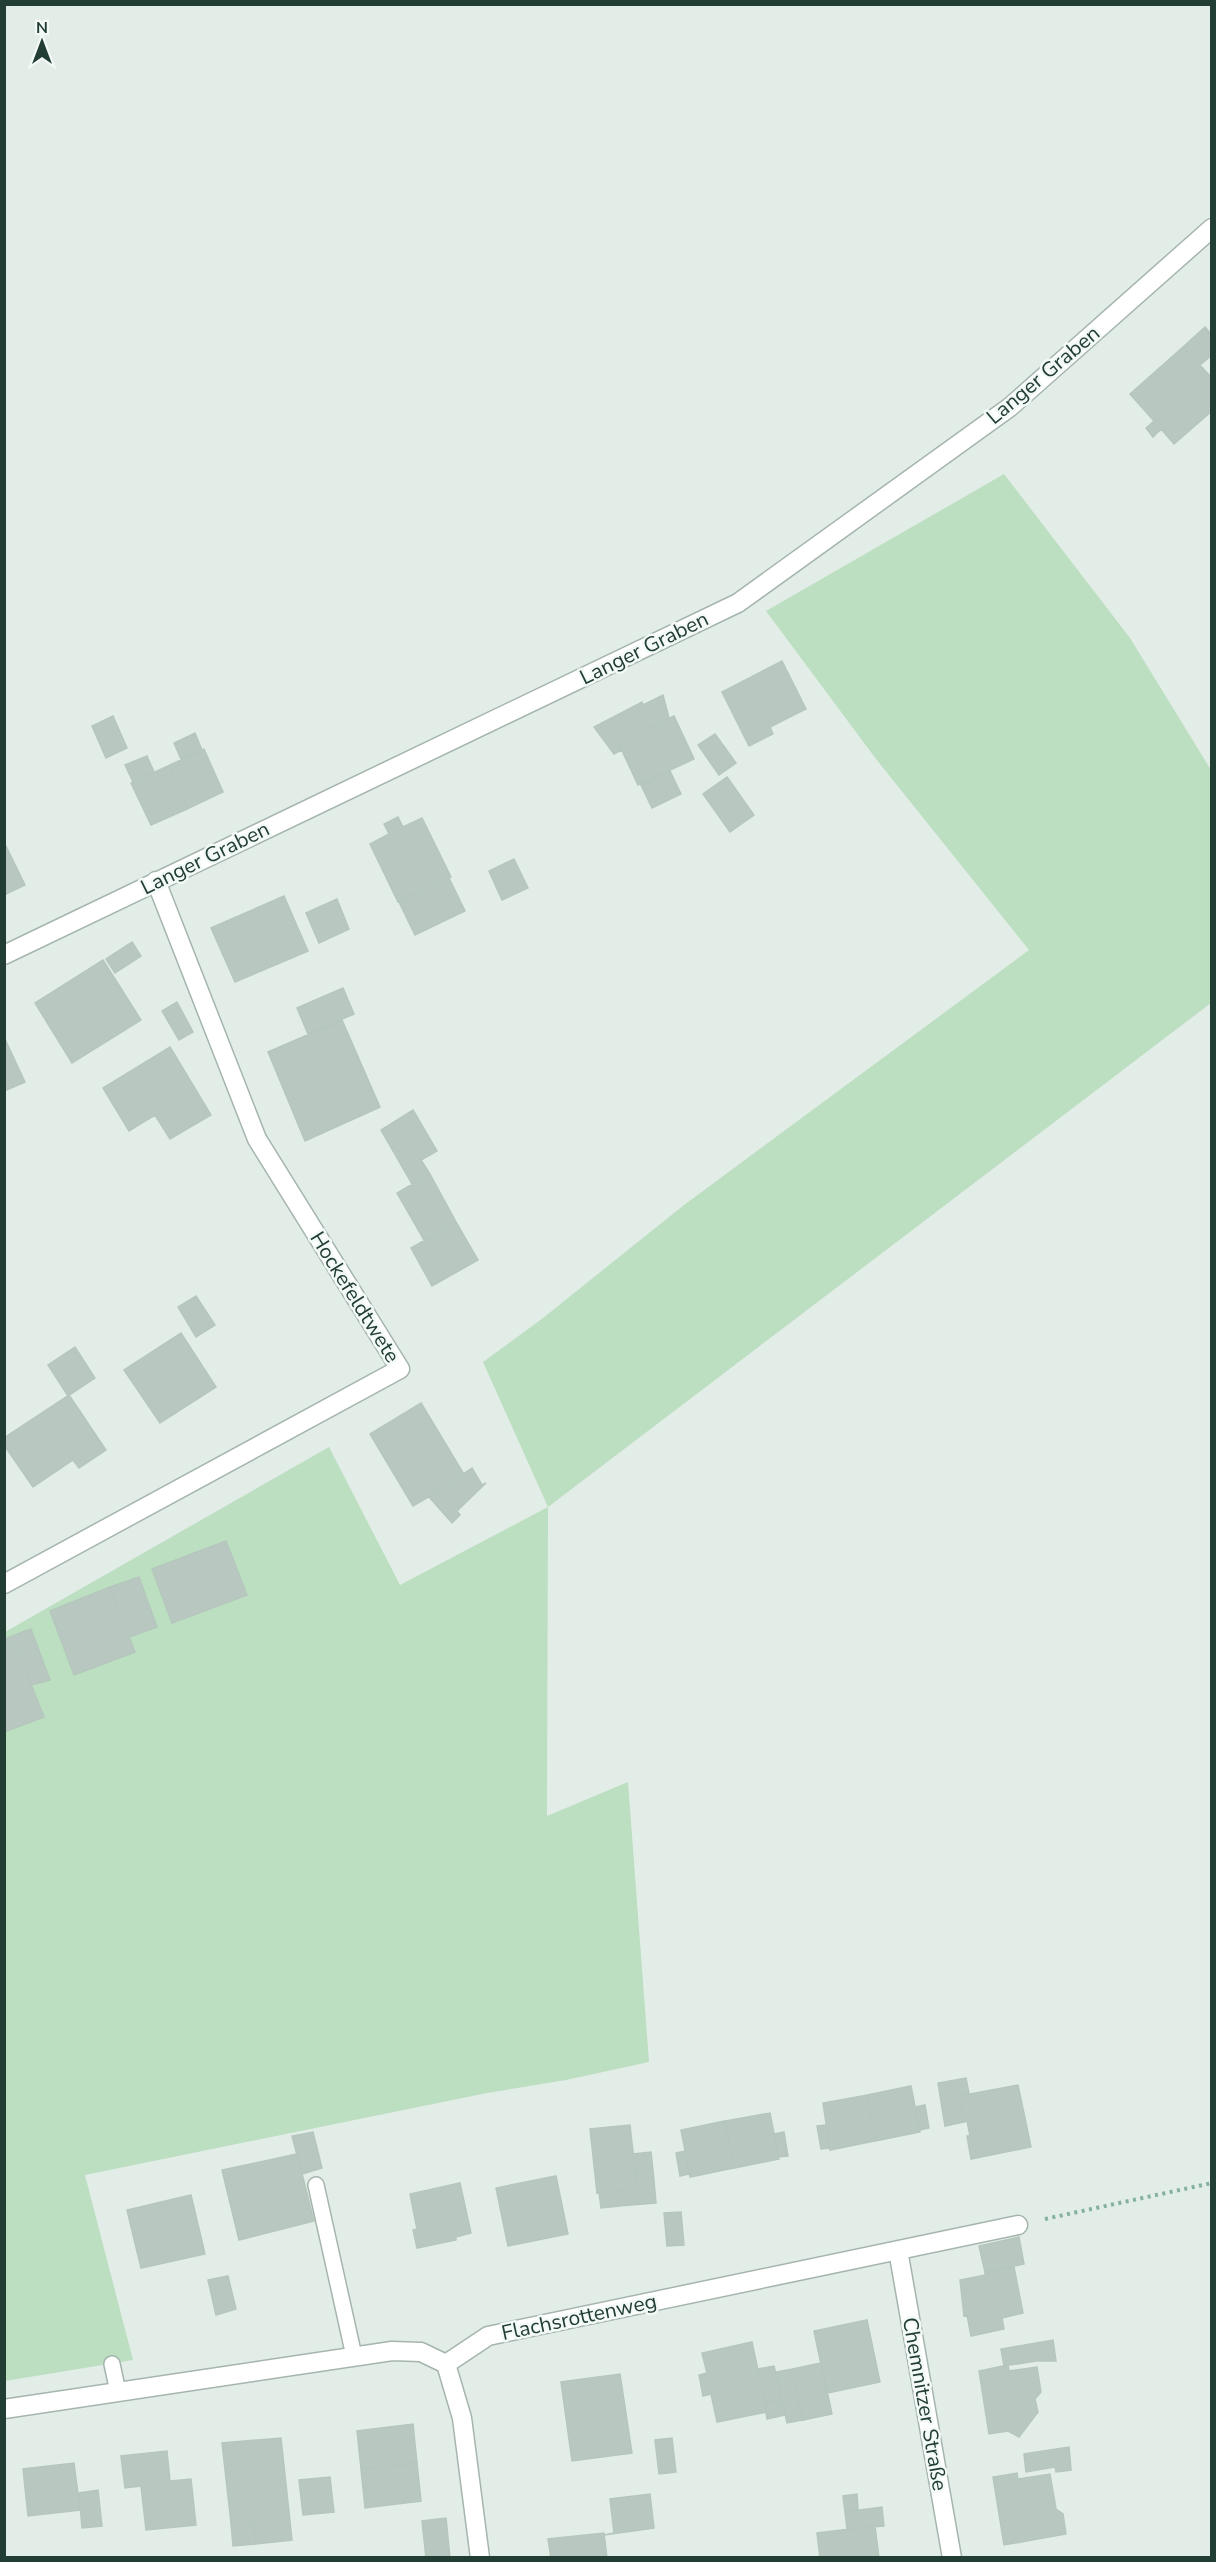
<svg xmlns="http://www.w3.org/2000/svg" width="1216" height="2562" viewBox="0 0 1216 2562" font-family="'Nunito Sans',sans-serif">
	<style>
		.green { fill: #bcdec1 }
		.building { fill: #b8c8c0; stroke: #b5c7bd; stroke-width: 1.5 }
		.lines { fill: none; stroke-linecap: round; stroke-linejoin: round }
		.service-casing { stroke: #a5b5ae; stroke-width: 18 }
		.minor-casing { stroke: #a5b5ae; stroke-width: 21 }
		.path { stroke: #83b19d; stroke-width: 4; stroke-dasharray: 3 4.5; stroke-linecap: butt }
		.service { stroke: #fff; stroke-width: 15 }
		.minor { stroke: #fff; stroke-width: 18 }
		.labels { text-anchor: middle; stroke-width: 5; stroke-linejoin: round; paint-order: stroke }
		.street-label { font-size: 21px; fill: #223e34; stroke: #f3f9f6 }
	</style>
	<rect width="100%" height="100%" fill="#e3ede7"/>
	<path class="green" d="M1004 474 1130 638 1211 770V1003L548 1507 547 1816 628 1782 649 2062 566 2080 487 2093 85 2175 133 2360 5 2381V1632L329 1447 400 1585 548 1507 483 1362 543 1318 684 1205 1029 950 876 759 766 611Z"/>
	<path class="building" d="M1205 327 1212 335V355L1200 365 1183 347Z
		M1183 347 1212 378V411L1174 444 1161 429 1153 437 1146 428 1154 421 1130 394Z
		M782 661 806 709 770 727 773 734 749 746 722 692Z
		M663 695 669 718 618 742 622 750 614 754 594 727 642 702 643 705Z
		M113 716 127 748 106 758 92 726Z
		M674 716 694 759 638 785 618 742Z
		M195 733 202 750 181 759 174 743Z
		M715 734 736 763 719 775 698 745Z
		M204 749 223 792 187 809 170 765Z
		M147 756 154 772 133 782 125 765Z
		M170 765 187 809 151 825 131 783Z
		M670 771 681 794 652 808 641 785Z
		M727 777 754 815 730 832 703 794Z
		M398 817 403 827 422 818 451 877 398 902 370 844 389 834 384 824Z
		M4 842 25 885 4 895Z
		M514 859 528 888 502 900 489 871Z
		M449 878 465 911 415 935 399 902Z
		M284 896 308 951 235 982 211 928Z
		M337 899 349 929 319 943 306 913Z
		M132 942 141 956 115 973 106 959Z
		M103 960 141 1020 72 1063 35 1003Z
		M343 988 354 1014 308 1034 297 1008Z
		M177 1002 193 1032 179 1040 162 1011Z
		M342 1020 380 1107 305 1141 268 1052Z
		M4 1037 25 1082 4 1091Z
		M170 1047 211 1115 170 1139 155 1115 129 1131 103 1088Z
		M413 1110 437 1151 421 1160 430 1174 412 1184 381 1130Z
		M430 1174 456 1222 424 1240 397 1193Z
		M456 1222 478 1260 432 1286 411 1248Z
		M196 1296 215 1325 196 1337 178 1307Z
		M181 1333 216 1387 160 1423 124 1370Z
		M75 1347 95 1378 68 1396 48 1365Z
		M69 1395 106 1450 79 1468 73 1460 33 1487 4 1445V1438Z
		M421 1403 465 1476 413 1506 370 1434Z
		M472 1468 482 1485 486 1483 457 1511 460 1515 452 1523 429 1497 465 1476 463 1474Z
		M226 1541 247 1595 172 1623 152 1569Z
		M139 1577 157 1627 129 1637 110 1587Z
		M110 1587 135 1652 74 1675 50 1611Z
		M31 1629 50 1680 31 1685 15 1644 4 1648V1639Z
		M15 1644 44 1717 4 1732V1648Z
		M966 2078 969 2094 959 2096 964 2122 945 2126 938 2083Z
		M1018 2085 1031 2147 971 2159 967 2136H970L967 2121 964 2122 959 2096Z
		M911 2086 920 2132 875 2141 867 2095Z
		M867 2095 875 2141 830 2150 823 2103Z
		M925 2105 929 2128 920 2130 915 2107Z
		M770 2113 779 2159 734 2168 725 2121Z
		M725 2121 734 2168 690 2177 681 2130Z
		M630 2125 637 2188 618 2191 619 2206 601 2208 599 2192 597 2193 590 2129Z
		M826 2125 830 2148 821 2149 817 2126Z
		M313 2132 322 2168 302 2174 292 2136Z
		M784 2132 788 2156 778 2157 774 2134Z
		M685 2151 689 2174 680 2176 676 2153Z
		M651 2152 653 2170 635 2172 633 2154Z
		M297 2154 314 2221 239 2240 222 2170Z
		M653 2170 656 2203 619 2206 618 2191 637 2188 635 2172Z
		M556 2176 568 2234 508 2246 496 2188Z
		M460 2183 471 2233 456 2237V2240L417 2248 413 2230 417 2229 410 2194Z
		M191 2195 205 2254 141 2268 127 2210Z
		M681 2212 684 2245 667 2246 664 2213Z
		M1019 2237 1024 2264 985 2272 979 2246Z
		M1014 2267 1023 2313 1002 2318 1004 2329 971 2336 967 2315 964 2316 960 2280 985 2275V2272Z
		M228 2276 236 2309 216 2315 208 2280Z
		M867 2320 880 2382 827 2393 814 2331Z
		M1053 2340 1056 2361H1036L1004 2366 1001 2349Z
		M752 2342 767 2412 717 2422 711 2394 703 2396 699 2375 707 2373 702 2353Z
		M821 2363 832 2414 803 2420 792 2369Z
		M1008 2365 1009 2371 1037 2367 1041 2392 1035 2399 1038 2412 1019 2437 1008 2431 989 2434 979 2371Z
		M774 2366 782 2400 765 2403 758 2369Z
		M792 2369 803 2420 787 2423 776 2372Z
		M620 2374 632 2453 572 2461 561 2382Z
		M782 2400 785 2415 767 2419 765 2403Z
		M413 2424 417 2463 361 2469 357 2431Z
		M281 2438 292 2540 256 2544 254 2521 231 2523 222 2443Z
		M672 2438 676 2472 659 2474 655 2440Z
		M1069 2447 1071 2470 1056 2472 1055 2467 1026 2472 1024 2454Z
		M167 2451 170 2481 191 2479 196 2525 146 2530 141 2486 125 2488 121 2456Z
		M74 2463 80 2510 28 2516 23 2469Z
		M417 2463 421 2501 365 2508 361 2469Z
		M1017 2473 1018 2479 1050 2474 1056 2509 1063 2514 1066 2534 1004 2545 993 2477Z
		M330 2477 334 2512 303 2515 299 2480Z
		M98 2490 102 2526 82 2528 79 2493Z
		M650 2494 654 2528 604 2535 614 2533 610 2499Z
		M857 2494 858 2510 845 2512 843 2496Z
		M882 2507 884 2526 847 2529 845 2512Z
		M446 2518 450 2558H426L422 2521Z
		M254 2521 256 2544 233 2546 231 2523Z
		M875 2526 879 2558H820L817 2533Z
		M604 2533 607 2558H551L548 2539Z"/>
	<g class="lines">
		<g class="service-casing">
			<path id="service" d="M316 2185 354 2356
				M112 2364 118 2392"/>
		</g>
		<g class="minor-casing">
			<path id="minor" d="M4 955 738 603 1010 407 1212 228
				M4 1584 400 1369 257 1139 156 881
				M898 2250 952 2558
				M446 2364 488 2336 1018 2225
				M446 2364 462 2418 480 2558
				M4 2409 392 2351 421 2352 446 2364"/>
		</g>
		<path class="path" d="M1045 2219 1212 2183"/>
		<use href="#service" class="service"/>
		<use href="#minor" class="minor"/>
	</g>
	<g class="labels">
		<g class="street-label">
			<text transform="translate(1043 375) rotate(-40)" y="7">Langer Graben</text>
			<text transform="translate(644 648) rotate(-26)" y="7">Langer Graben</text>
			<text transform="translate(205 858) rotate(-26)" y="7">Langer Graben</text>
			<text transform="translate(355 1297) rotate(58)" y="7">Hockefeldtwete</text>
			<text transform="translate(579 2317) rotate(-12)" y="7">Flachsrottenweg</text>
			<text transform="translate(925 2404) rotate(80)" y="7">Chemnitzer Straße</text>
		</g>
	</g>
	<rect width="1216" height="2562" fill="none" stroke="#223e34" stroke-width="12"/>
	<g transform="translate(42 42)" stroke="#f3f9f6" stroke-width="4.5" paint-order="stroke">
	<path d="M0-4.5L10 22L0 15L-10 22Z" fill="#223e34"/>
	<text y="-9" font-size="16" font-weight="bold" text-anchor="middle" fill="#223e34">N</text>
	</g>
</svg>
